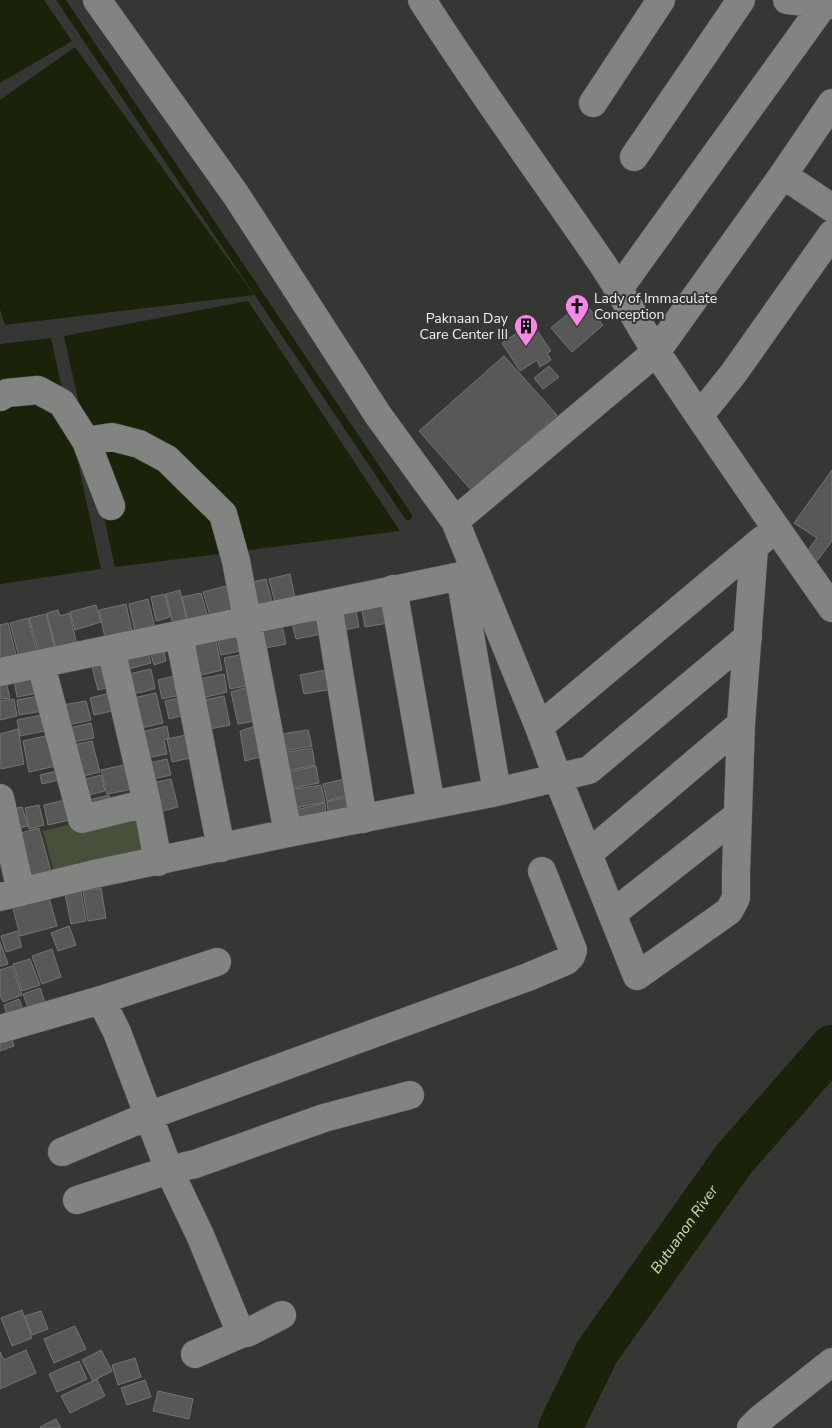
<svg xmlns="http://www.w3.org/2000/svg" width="832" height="1428" viewBox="0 0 832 1428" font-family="'Nunito Sans',sans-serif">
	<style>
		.green { fill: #47503a }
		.water { fill: #1a2309 }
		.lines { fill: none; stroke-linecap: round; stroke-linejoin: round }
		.stream { stroke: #1a2309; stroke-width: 8 }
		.river { stroke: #1a2309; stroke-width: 44 }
		.building { fill: #585956; stroke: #737571 }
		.minor-casing { stroke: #555653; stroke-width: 29 }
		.minor { stroke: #828481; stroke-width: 28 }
		.labels { text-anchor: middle; stroke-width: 4; stroke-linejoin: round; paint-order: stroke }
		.poi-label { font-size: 14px; fill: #f1f2f0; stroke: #363734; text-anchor: start }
		.water-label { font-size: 15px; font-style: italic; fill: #cbe2ac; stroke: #363734 }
	</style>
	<rect width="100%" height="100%" fill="#363734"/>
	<path class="green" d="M138 808 152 861 56 879 43 831Z"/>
	<path class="water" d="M0 0H44L72 41 0 83Z
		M75 47 254 295 5 325 0 309V100Z
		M248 301 400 531 115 567 64 336Z
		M51 338 101 569 0 584V344Z"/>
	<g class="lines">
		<path class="stream" d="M61 0 408 516"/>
		<path class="river" id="s1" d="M560 1428 597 1352 734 1159 832 1047"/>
	</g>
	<path class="building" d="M583 301 603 325 572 352 551 328Z
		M532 323 551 351 547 353 551 360 540 367 537 360 520 371 502 343Z
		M504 356 557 415 472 491 419 431Z
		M549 366 559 377 543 389 534 378Z
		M832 470V541L817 561 805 554 817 538 794 523Z
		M290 574 296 602 276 606 269 579Z
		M266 579 273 606 255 611 248 583Z
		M226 586 232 610 212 623 203 592Z
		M180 590 187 622 173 625 166 594Z
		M201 593 208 618 188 623 182 597Z
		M165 594 170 617 156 621 151 597Z
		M148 599 155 628 135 632 129 604Z
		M391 601 394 622 365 627 361 605Z
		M126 604 133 636 106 642 99 610Z
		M96 605 101 622 75 630 70 612Z
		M355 605 359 627 334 632 331 608Z
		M58 610 60 616 69 613 77 644 56 650 47 613Z
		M317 613 322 634 296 639 291 619Z
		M46 614 56 652 40 656 29 618Z
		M28 618 38 656 20 661 10 623Z
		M281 620 286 644 255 650 256 625Z
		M8 623 17 659 0 663V625Z
		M246 631 250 649 221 655 217 637Z
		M215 636 222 670 194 677 187 642Z
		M162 643 166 661 154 665 149 647Z
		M147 647 151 663 125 670 121 654Z
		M249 653 256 684 230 689 224 658Z
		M109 662 115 686 98 690 92 667Z
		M151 669 155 689 124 696 120 676Z
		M330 669 333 689 304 694 300 675Z
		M182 674 186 694 162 699 158 680Z
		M224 674 227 692 198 699 194 680Z
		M41 675 44 692 17 697 14 680Z
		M5 678 10 698 0 699V679Z
		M255 685 262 720 238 724 231 692Z
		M118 691 122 709 94 715 90 698Z
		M156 693 163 723 137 729 124 700Z
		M45 695 48 710 19 715 17 700Z
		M189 696 193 713 169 719 165 701Z
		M224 696 230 725 200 731 194 702Z
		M14 699 17 716 0 720V701Z
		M86 701 91 720 60 727 56 706Z
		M46 714 49 730 20 736 17 720Z
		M91 723 94 738 68 743 65 729Z
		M265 723 271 754 245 761 240 731Z
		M167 726 169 738 164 740 167 754 143 759 137 733Z
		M18 729 24 764 1 769 0 734Z
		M308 730 312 746 284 751 281 734Z
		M195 733 199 756 172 762 167 739Z
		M54 734 60 765 29 772 23 741Z
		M92 741 100 772 80 777 73 745Z
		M312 748 315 765 286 771 282 753Z
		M167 759 171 775 153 779 149 763Z
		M128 764 134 789 107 794 101 770Z
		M316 766 319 783 289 789 285 773Z
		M61 770 63 779 42 784 40 775Z
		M101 775 105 791 81 797 78 781Z
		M348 778 353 794 327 801 323 784Z
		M171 779 178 807 159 812 152 783Z
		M321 785 325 802 295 808 290 790Z
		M109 795 112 807 88 813 85 801Z
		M352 796 355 812 329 818 327 802Z
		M69 799 74 819 48 825 44 805Z
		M325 803 326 819 298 823 296 810Z
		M39 805 44 825 29 829 25 808Z
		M22 807 28 826 15 829 11 809Z
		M39 828 52 875 29 881 17 834Z
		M101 888 106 918 88 921 83 891Z
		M81 891 86 921 71 924 65 894Z
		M48 894 57 926 20 936 12 904Z
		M69 926 76 945 58 951 51 933Z
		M17 931 22 947 6 952 1 936Z
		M0 942 8 964 0 966Z
		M52 949 61 977 42 984 32 956Z
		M30 959 40 985 22 991 13 964Z
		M12 966 22 995 3 1002 0 995V970Z
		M40 988 49 1014 32 1019 23 994Z
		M19 999 26 1019 10 1025 4 1005Z
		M8 1027 14 1046 0 1051V1030Z
		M22 1310 32 1338 12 1346 1 1318Z
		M41 1311 48 1329 32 1335 25 1316Z
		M75 1326 86 1349 54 1363 44 1339Z
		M26 1350 36 1373 0 1389V1352L4 1360Z
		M101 1350 112 1371 93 1381 82 1360Z
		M135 1358 141 1377 118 1385 112 1365Z
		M79 1361 87 1379 57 1392 49 1374Z
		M97 1379 105 1396 70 1413 61 1396Z
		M145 1380 151 1397 127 1405 121 1388Z
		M158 1391 193 1399 189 1419 153 1411Z
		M56 1419 61 1428H41L40 1427Z"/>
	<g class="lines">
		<g class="minor-casing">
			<path id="minor" d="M97 0 236 195 378 415 455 521 539 727 558 779 637 976 729 911 736 898V872L741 724 754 548
				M422 0C478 88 540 173 599 259 620 289 637 322 657 353 714 439 773 524 832 608
				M787 0 832 5
				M593 103 661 0
				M634 157 741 0
				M783 175 832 208
				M618 290 824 4
				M0 397 7 393 38 390 62 403 86 441 111 506
				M700 415 733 374 832 234
				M86 441 112 437 139 444 167 459 223 514 236 561 288 833
				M455 521 656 352 783 175 832 103
				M460 576 497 792
				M393 589 431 805
				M328 604 363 819
				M179 635 221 848
				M111 649 147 803 158 862
				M41 665 82 819 147 803
				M0 672 475 573
				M539 727 762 540
				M0 798 21 892
				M588 854 741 724
				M0 897 94 874 288 833 497 792 589 770 748 637
				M612 914 738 815
				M101 1000 117 1032 169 1170 200 1235 241 1334 247 1333 282 1315
				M0 1029 101 1000 217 962
				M62 1152 148 1116 528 977 566 961 571 956 573 950 542 871
				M77 1200 169 1170 195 1164 324 1118 410 1095
				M195 1354 241 1334
				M751 1428 760 1419 832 1362"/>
		</g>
		<use href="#minor" class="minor"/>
	</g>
	<defs>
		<g id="church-pin" transform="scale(1.25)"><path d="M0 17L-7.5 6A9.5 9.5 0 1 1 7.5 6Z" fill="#fa87e8" stroke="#363734"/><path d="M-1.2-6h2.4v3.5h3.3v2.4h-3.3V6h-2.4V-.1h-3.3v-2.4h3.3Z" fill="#111"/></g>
		<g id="building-pin" transform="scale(1.25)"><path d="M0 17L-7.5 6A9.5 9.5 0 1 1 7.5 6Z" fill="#fa87e8" stroke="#363734"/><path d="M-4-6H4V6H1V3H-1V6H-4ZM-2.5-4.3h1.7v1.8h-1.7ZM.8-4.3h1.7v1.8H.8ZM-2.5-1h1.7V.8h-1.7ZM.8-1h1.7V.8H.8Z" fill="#111"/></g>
	</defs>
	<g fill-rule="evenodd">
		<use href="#church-pin" x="577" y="306"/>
		<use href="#building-pin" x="526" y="326"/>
	</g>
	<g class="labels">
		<g class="poi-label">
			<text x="594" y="303">Lady of Immaculate<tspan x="594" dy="16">Conception</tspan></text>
			<text x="508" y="323" text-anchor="end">Paknaan Day<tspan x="508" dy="16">Care Center III</tspan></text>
		</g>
		<g class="water-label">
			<text dy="5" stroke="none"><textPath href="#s1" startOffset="235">Butuanon River</textPath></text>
		</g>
	</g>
</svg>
